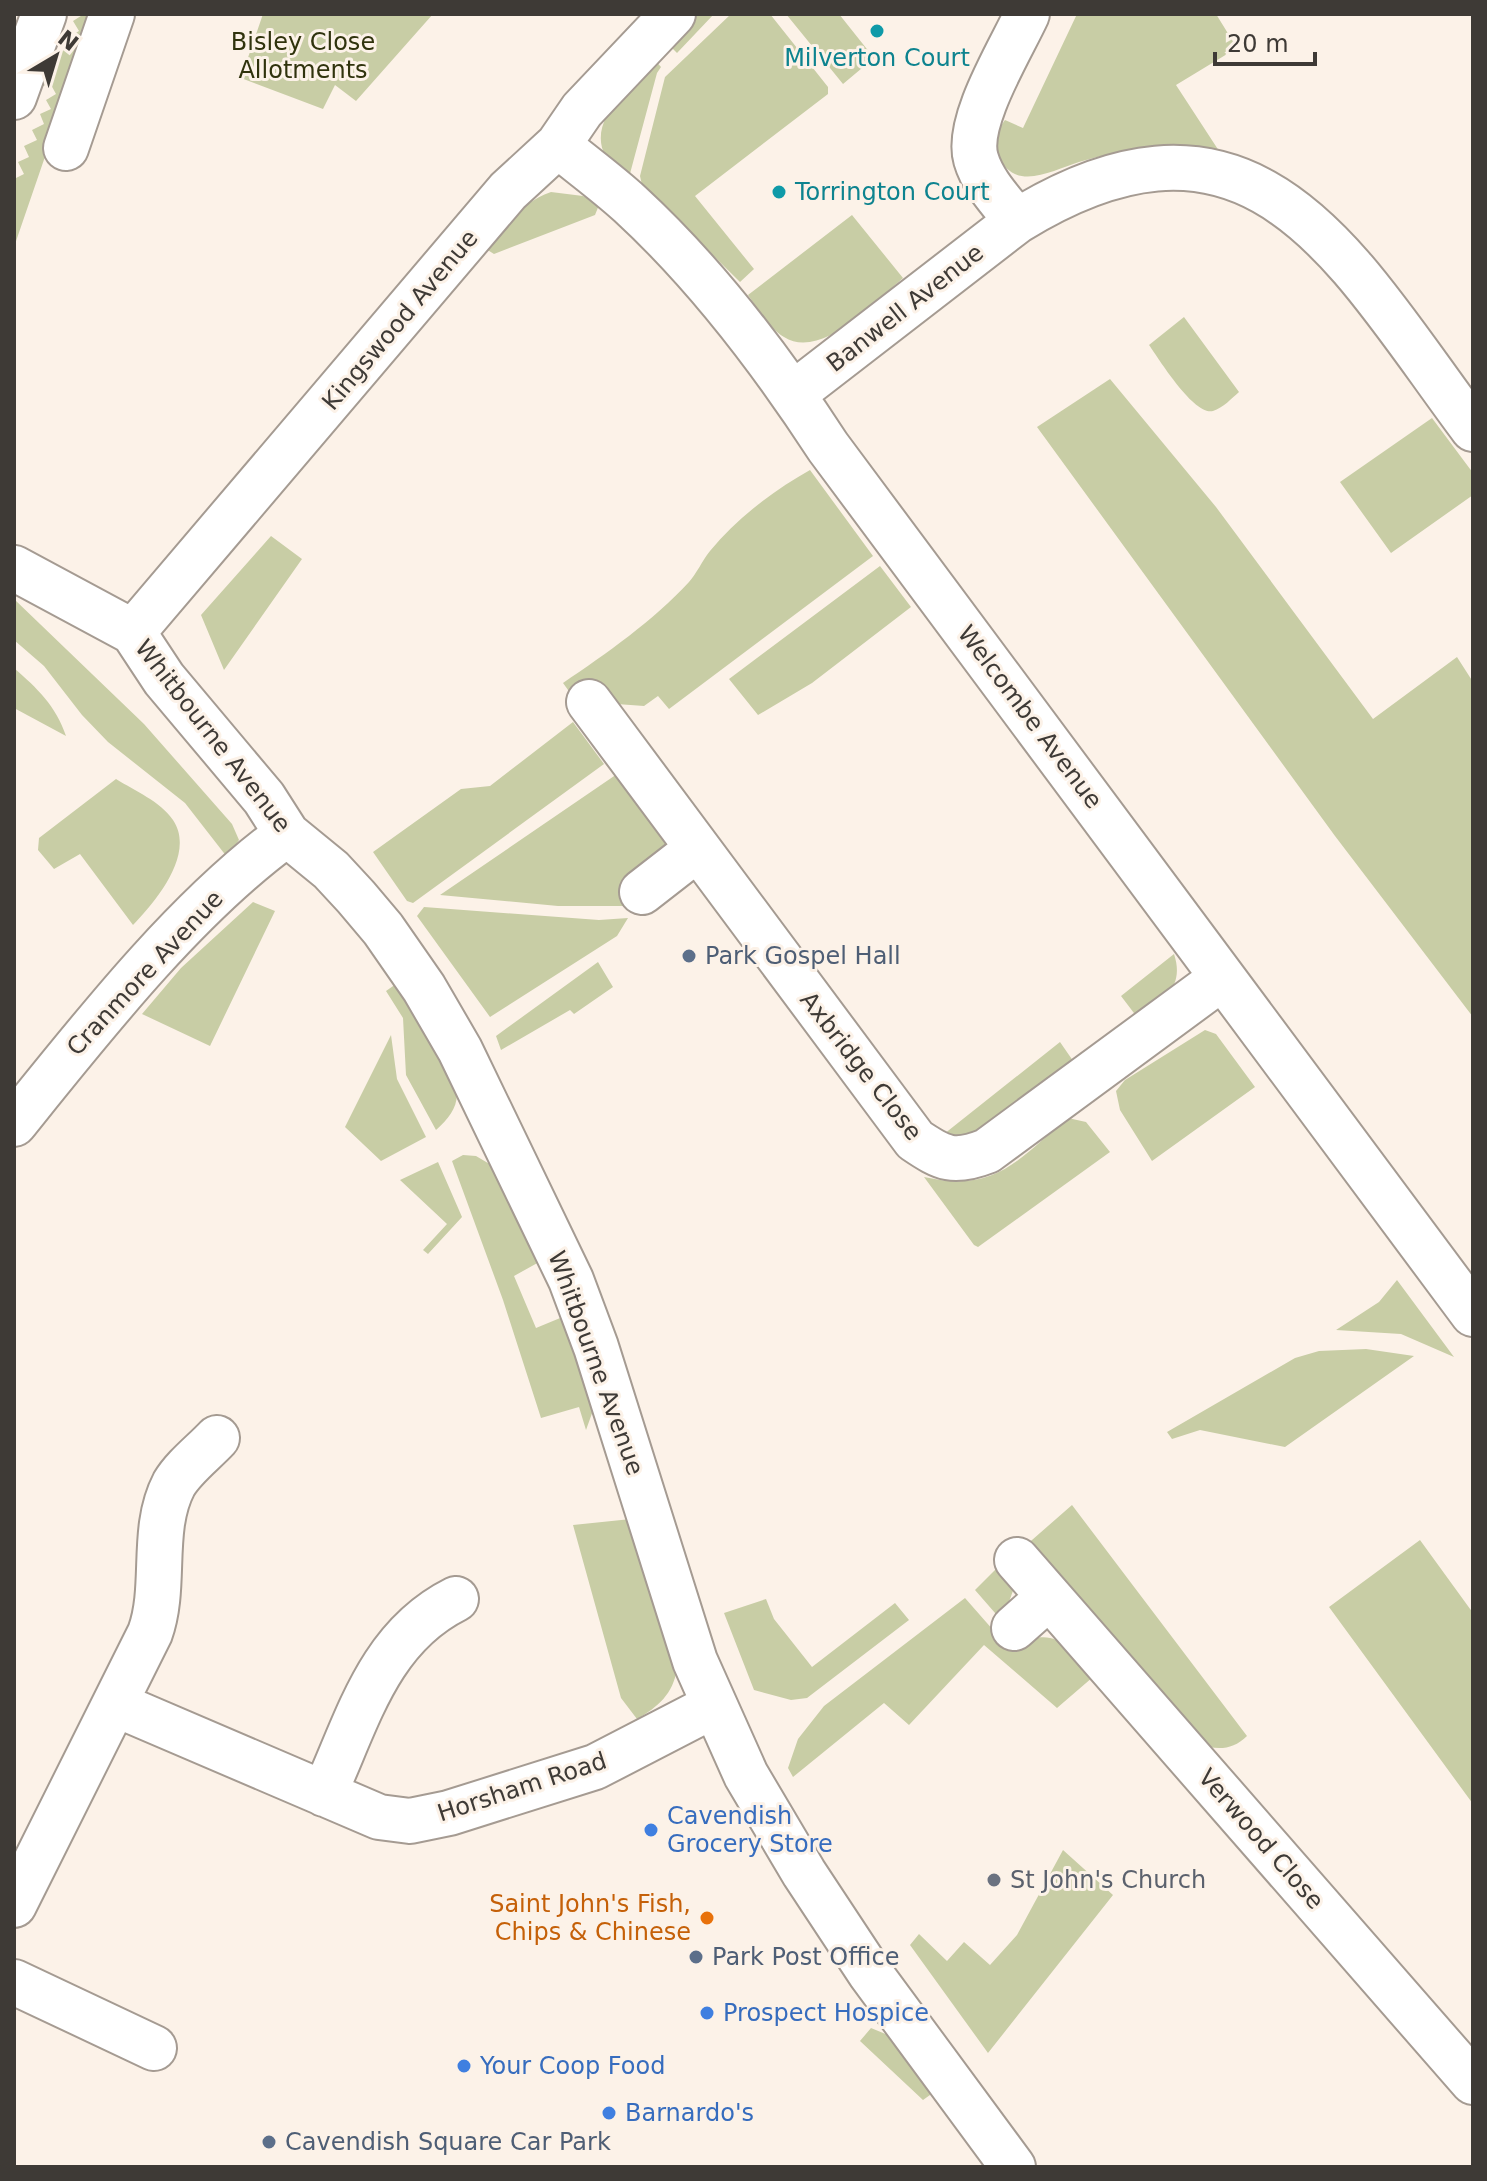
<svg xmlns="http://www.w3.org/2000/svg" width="1487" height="2181" viewBox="0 0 1487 2181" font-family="'DejaVu Sans',sans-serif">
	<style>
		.green { fill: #c8cda5 }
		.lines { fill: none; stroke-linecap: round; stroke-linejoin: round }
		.minor-casing { stroke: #a59b92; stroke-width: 48 }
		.minor { stroke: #fff; stroke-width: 44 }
		.culture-dot { fill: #0f9aa8; stroke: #fcf2e8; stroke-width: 3 }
		.service-dot { fill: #5c6f8a; stroke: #fcf2e8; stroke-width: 3 }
		.shop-dot { fill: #3f7fe0; stroke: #fcf2e8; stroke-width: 3 }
		.worship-dot { fill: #6b7280; stroke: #fcf2e8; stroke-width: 3 }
		.food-dot { fill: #e8710a; stroke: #fcf2e8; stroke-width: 3 }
		.labels { text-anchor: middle; stroke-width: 6; stroke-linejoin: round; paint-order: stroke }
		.park-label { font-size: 24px; fill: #30330d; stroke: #fcf2e8 }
		.culture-label { font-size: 24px; fill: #0d838f; stroke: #fcf2e8 }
		.street-label { font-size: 24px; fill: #3e3a36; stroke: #fcf2e8 }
		.service-label { font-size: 24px; fill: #4e5e75; stroke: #fcf2e8; text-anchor: start }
		.shop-label { font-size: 24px; fill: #366cbe; stroke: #fcf2e8; text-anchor: start }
		.worship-label { font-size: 24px; fill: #5b616d; stroke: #fcf2e8; text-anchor: start }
		.food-label { font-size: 24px; fill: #c56008; stroke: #fcf2e8; text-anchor: end }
	</style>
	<rect width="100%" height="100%" fill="#fcf2e8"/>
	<path class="green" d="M84 14H94L14 247V179L24 174 18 162 29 157 24 146 37 140 32 130 44 124 40 114 51 109 46 100 56 94 50 83 30 92 41 62 71 46 67 38 79 31 73 21Z
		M263 14H433L356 101 335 85 323 109 241 78Z
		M697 14H714L677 53 669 45Z
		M731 14H770L828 87V94L695 196 754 269 740 282 642 185 640 176 665 77Z
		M786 14H839L874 58 843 84Z
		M1077 14H1216L1237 48 1176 85 1221 154C1196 150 1171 145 1146 148 1124 150 1100 156 1079 162 1053 170 1013 194 998 154 993 141 997 131 1005 120L1023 128Z
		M654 59 661 67 657 73 628 181C621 174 611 166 606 157 585 121 633 83 654 59Z
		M551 192 583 196 599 205 595 215 494 254 486 249C506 225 522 202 551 192Z
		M852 215 903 278C876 301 821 361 784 337 768 327 758 309 748 295Z
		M1184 317 1239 392C1232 398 1223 408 1213 411 1194 416 1159 359 1149 345Z
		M1110 379 1216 507 1373 719 1457 657 1473 682V1017L1335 836 1037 427Z
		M1432 418 1473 473V495L1391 553 1340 482Z
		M810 470 873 556 669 709 658 696 644 706 576 701 563 683C607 653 653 621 689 582 697 573 702 561 710 551 737 518 773 491 810 470Z
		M271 536 302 559 224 670 201 615Z
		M880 566 911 607 812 683 758 715 729 679Z
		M14 599 144 724 232 824 239 840 227 857 185 803 108 742 82 715 44 666 14 640Z
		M14 668C37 688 56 706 66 736L14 708Z
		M573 722 604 764 413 903 407 901 373 852 461 789 490 786Z
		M620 772 667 842 641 906H558L440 895Z
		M116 779C135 791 160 801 173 820 196 854 155 902 133 925L80 854 54 869 38 850 39 838Z
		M253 902 275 911 210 1046 142 1014 181 968Z
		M424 907 599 920 628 918 617 936 490 1017 417 916Z
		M1174 954C1185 987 1163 1001 1140 1021L1121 996Z
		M598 962 613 987 574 1014 570 1010 501 1050 496 1036Z
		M396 984 456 1086C460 1105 450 1117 436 1130L406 1075 403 1018 386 991Z
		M1205 1030 1216 1034 1255 1087 1152 1161 1120 1110 1116 1091 1125 1080Z
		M391 1035 397 1079 426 1137 381 1161 345 1127Z
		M1060 1042 1078 1068 983 1140 939 1138Z
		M1068 1118 1086 1122 1110 1152 978 1247 974 1245 924 1177C996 1193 1016 1161 1068 1118Z
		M463 1155 476 1156 498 1169 541 1261 514 1276 536 1328 565 1316 595 1405 586 1430 579 1407 541 1418 503 1300 452 1161Z
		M438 1162 462 1217 428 1254 423 1250 447 1224 400 1180Z
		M1397 1280 1454 1357 1401 1334 1336 1330 1379 1302Z
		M1366 1349 1414 1356 1285 1447 1200 1430 1172 1439 1167 1432 1295 1358 1319 1351Z
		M1072 1505 1247 1736C1232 1751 1216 1750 1198 1744L1024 1547Z
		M631 1519 677 1669C673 1694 658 1707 637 1719L621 1698 573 1525Z
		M1420 1540 1473 1613V1804L1329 1607Z
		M1002 1563 1014 1588 1002 1621 975 1590Z
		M965 1598 1008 1647C1057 1626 1061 1640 1093 1677L1057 1708 984 1645 909 1725 884 1703 793 1777 788 1768 798 1739 824 1706Z
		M766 1599 774 1619 812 1667 895 1603 909 1620 807 1698 791 1700 754 1690 724 1613Z
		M1063 1850 1113 1895 988 2053 910 1945 919 1934 947 1961 964 1942 990 1965 1017 1935Z
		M871 2028 900 2040 937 2090 923 2100 860 2041Z"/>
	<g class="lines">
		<g class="minor-casing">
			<path id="minor" d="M14 97 44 14
				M558 145C582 165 607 183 630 204 706 274 772 361 828 447L1473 1314
				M66 148 112 14
				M1017 221C1002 202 983 183 976 159 965 122 1011 49 1027 14
				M793 394 1017 221C1256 74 1347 261 1473 429
				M14 568 133 632 164 679 264 798 287 834 331 870 356 897 383 929 424 988 460 1050 571 1280 596 1347 695 1661 746 1775 804 1873 870 1973 1013 2167
				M133 632 508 191 558 145 582 110 673 14
				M589 702 915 1140C943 1159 954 1164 987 1151L1222 978
				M642 892 696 850
				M14 1124C92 1027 186 907 287 834
				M1017 1560 1473 2082
				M1014 1628 1049 1597
				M115 1704 379 1817 410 1821 449 1813 595 1767 713 1706
				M324 1794C358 1720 378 1638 456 1599
				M14 1905 150 1633C167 1586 150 1530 174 1484 184 1467 204 1452 217 1438
				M14 1982 154 2048"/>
		</g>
		<use href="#minor" class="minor"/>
	</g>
	<g class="culture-dot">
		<circle cx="877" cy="31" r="8"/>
		<circle cx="779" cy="192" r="8"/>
	</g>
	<g class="service-dot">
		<circle cx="689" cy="956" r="8"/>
		<circle cx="696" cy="1957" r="8"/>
		<circle cx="269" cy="2142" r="8"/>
	</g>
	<g class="shop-dot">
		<circle cx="651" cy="1830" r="8"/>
		<circle cx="707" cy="2013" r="8"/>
		<circle cx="464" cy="2066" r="8"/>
		<circle cx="609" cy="2113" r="8"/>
	</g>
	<circle class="worship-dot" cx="994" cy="1880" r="8"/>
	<circle class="food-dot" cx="707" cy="1918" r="8"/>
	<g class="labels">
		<g class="park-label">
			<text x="303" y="50">Bisley Close<tspan x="303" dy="28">Allotments</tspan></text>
		</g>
		<g class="culture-label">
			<text x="877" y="66">Milverton Court</text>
			<text x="795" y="200" text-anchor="start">Torrington Court</text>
		</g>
		<g class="street-label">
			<text transform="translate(905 308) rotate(-38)" y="8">Banwell Avenue</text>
			<text transform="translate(400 320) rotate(-50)" y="8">Kingswood Avenue</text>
			<text transform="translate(1030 717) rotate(53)" y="8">Welcombe Avenue</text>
			<text transform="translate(213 736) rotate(52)" y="8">Whitbourne Avenue</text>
			<text transform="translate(145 973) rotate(-47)" y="8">Cranmore Avenue</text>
			<text transform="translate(861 1066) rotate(52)" y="8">Axbridge Close</text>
			<text transform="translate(596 1363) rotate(70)" y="8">Whitbourne Avenue</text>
			<text transform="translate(522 1787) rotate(-18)" y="8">Horsham Road</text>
			<text transform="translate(1261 1839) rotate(49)" y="8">Verwood Close</text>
		</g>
		<g class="service-label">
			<text x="705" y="964">Park Gospel Hall</text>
			<text x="712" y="1965">Park Post Office</text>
			<text x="285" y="2150">Cavendish Square Car Park</text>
		</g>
		<g class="shop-label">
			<text x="667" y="1824">Cavendish<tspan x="667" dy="28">Grocery Store</tspan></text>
			<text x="723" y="2021">Prospect Hospice</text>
			<text x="480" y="2074">Your Coop Food</text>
			<text x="625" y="2121">Barnardo's</text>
		</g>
		<g class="worship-label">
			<text x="1010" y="1888">St John's Church</text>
		</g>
		<g class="food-label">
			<text x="691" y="1912">Saint John's Fish,<tspan x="691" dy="28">Chips &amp; Chinese</tspan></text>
		</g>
	</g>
	<rect width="1487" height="2181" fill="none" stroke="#3e3a36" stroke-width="32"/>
	<g transform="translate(56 56) rotate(38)" stroke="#fcf2e8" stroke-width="6" paint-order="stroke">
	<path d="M0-6L14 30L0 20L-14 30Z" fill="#3e3a36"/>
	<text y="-12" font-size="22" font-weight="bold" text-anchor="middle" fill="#3e3a36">N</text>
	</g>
	<path d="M1215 52v12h100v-12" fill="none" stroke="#3e3a36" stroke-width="4"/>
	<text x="1227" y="52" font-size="24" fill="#3e3a36" stroke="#fcf2e8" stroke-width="6" paint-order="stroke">20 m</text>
</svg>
